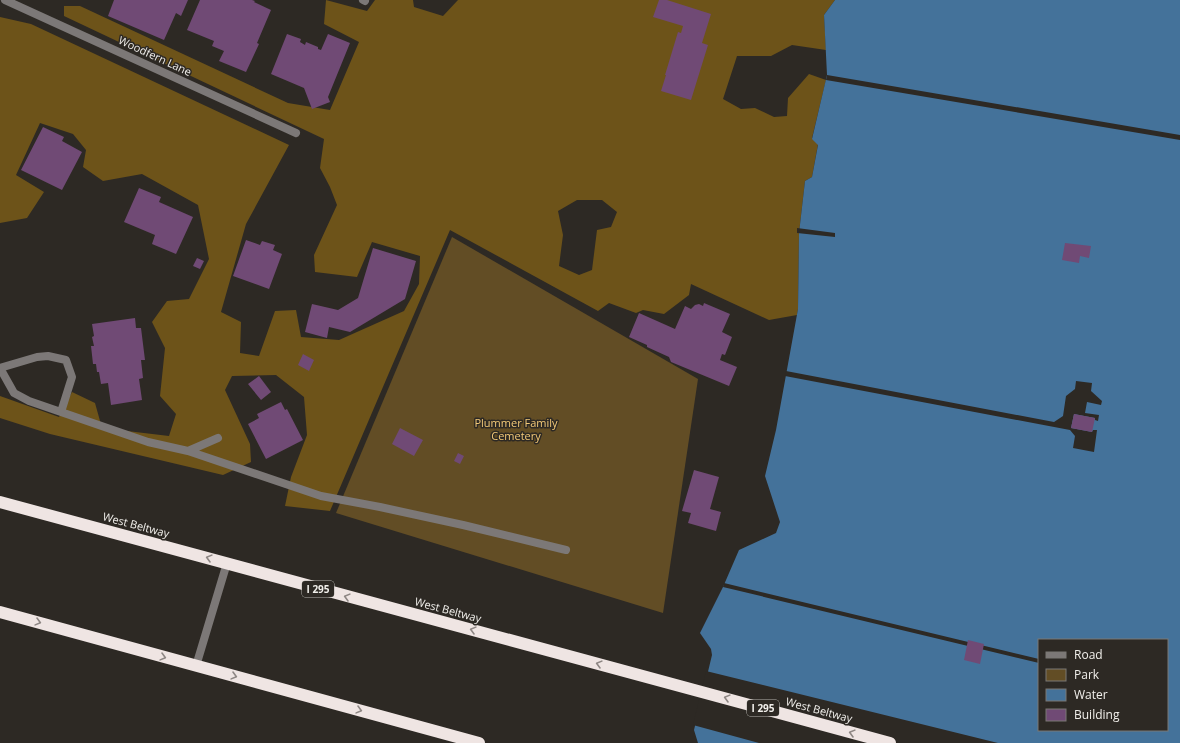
<svg xmlns="http://www.w3.org/2000/svg" width="1180" height="743" viewBox="0 0 1180 743" font-family="'Open Sans',sans-serif">
	<style>
		.green { fill: #624d25 }
		.forest { fill: #6d5319; fill-rule: evenodd }
		.water { fill: #44729a; fill-rule: evenodd }
		.pier { fill: #2d2924 }
		.building { fill: #704a75 }
		.lines { fill: none; stroke-linecap: round; stroke-linejoin: round }
		.lane { stroke: #7c7877; stroke-width: 8 }
		.street { stroke: #7c7877; stroke-width: 8 }
		.highway { stroke: #efe5e3; stroke-width: 12 }
		.oneway { stroke: #8e8784 }
		.labels { text-anchor: middle; stroke-width: 3; stroke-linejoin: round; paint-order: stroke }
		.shield { fill: #2d2924; stroke: #b6b4af; stroke-width: 1 }
		.shield-label { font-size: 10px; font-weight: bold; fill: #f1efeb }
		.street-label { font-size: 11px; fill: #f1efeb; stroke: #2d2924 }
		.park-label { font-size: 11px; fill: #f3c977; stroke: #2d2924 }
	</style>
	<rect width="100%" height="100%" fill="#2d2924"/>
	<path class="green" d="M452 237 698 379 663 613 336 513Z"/>
	<path class="forest" d="M326 0 367 11 375 0H413L414 7 443 16 458 0H835L824 15 826 50 792 45 771 56H737L723 99 741 109 755 108 774 117 787 116 788 98 809 74 826 80 812 138 818 144 812 177 805 181 799 233 798 309 797 315 769 320 691 284 689 295 664 314 643 310 636 313 609 303 598 311 450 230 330 511 285 506 291 477 307 435 304 397 276 375 232 376 225 390 250 444 251 462 223 475 50 434 0 418V396L59 417 72 392 95 403 102 428 169 436 176 414 160 396 165 348 152 322 167 301 189 299 209 259 198 205 142 174 103 181 83 167 86 150 73 134 40 123 16 175 44 192 27 218 0 223V17L31 24 289 145 246 224 221 312 241 322 240 353 259 356 275 311 296 310 301 337 339 340 404 311 419 284 420 256 372 242 357 277 315 272 314 255 337 205 330 187 320 168 324 139 64 16V6H80L288 103 330 110 359 42 324 24ZM577 200H602L617 212 611 227 597 230 592 270 579 275 559 266 563 235 558 211Z"/>
	<path class="water" d="M835 0H1180V743H698L694 730 712 655 711 649 700 633 723 587 739 550 776 533 780 522 765 476 776 430 798 309 799 233 805 181 812 177 818 145 812 139 827 75 824 15ZM1039 640H1167V730H1039Z"/>
	<path class="pier" d="M827 75 1180 135V140L826 80Z
		M797 228 835 233V237L797 233Z
		M786 371 1054 422 1063 416 1066 396 1075 389 1076 381 1092 383 1091 391 1102 401 1101 405 1087 402 1085 413 1099 415 1098 421 1095 420V418L1074 414 1071 428 1092 432 1093 430H1097L1094 452 1073 448 1075 436 1070 430 785 376Z
		M724 583 1039 659V663L723 587Z
		M706 671 998 743H759L693 725Z"/>
	<path class="building" d="M114 0H188L181 16 176 13 164 40 108 16Z
		M200 0H252L255 1 254 2 271 10 257 43 259 44 246 72 219 61 224 51 212 46 214 41 187 30Z
		M659 0H667L711 14 702 43 708 45 691 100 661 91 666 75H665L678 32 681 33 683 26 653 17Z
		M287 34 301 39 300 42 305 45 306 42 318 47V49L321 50 328 34 350 43 328 97 330 102 312 109 304 88 271 74Z
		M43 127 64 137 62 141 82 152 62 190 21 170Z
		M139 188 161 197 159 202 193 217 176 254 152 244 155 235 124 222Z
		M246 240 260 245 262 241 275 245 273 250 282 254 269 289 233 276Z
		M1065 243 1091 246 1089 258 1080 256 1079 263 1062 260Z
		M373 248 416 261 405 299 350 332 329 327 327 338 305 332 312 304 338 310 358 298Z
		M197 258 204 261 200 269 193 266Z
		M704 303 730 314 722 332 732 337 725 355 722 354 720 360 737 367 729 386 671 362 669 357 647 347V345L629 337 639 313 675 329 685 306 691 309 695 305 699 304 703 306Z
		M135 318 136 328H141L145 360H141L143 378 139 379 142 400 111 405 108 383 101 384 99 372H97L96 364H93L91 346H94L92 337 94 336 92 324Z
		M303 354 314 360 309 371 298 365Z
		M259 376 271 392 261 400 248 384Z
		M281 402 285 410 287 409 303 440 266 459 248 424 259 418 257 414Z
		M1074 414 1095 418 1092 432 1071 428Z
		M400 428 423 440 414 456 392 444Z
		M458 453 464 456 460 464 454 461Z
		M694 470 719 477 710 509 721 512 716 531 688 523 691 513 682 511Z
		M968 640 984 644 980 664 964 660Z"/>
	<g class="lines">
		<path class="lane" d="M61 412 72 377 66 360 48 356 37 357 0 368 14 393 29 401 148 442 188 451 218 438
			M188 451 321 496 380 507 463 525 566 550
			M196 666 227 563"/>
		<path class="street" d="M5 0 296 133
			M363 0 365 1"/>
		<path class="highway" d="M0 502 890 743
			M0 612 479 743"/>
	</g>
	<defs><path id="oneway-chevron" d="M-2-3.5L2.5 0L-2 3.5" fill="none" stroke-width="1.6" stroke-linecap="round" stroke-linejoin="round"/></defs>
	<g class="oneway">
		<use href="#oneway-chevron" transform="translate(209 558) rotate(-165)"/>
		<use href="#oneway-chevron" transform="translate(347 597) rotate(-165)"/>
		<use href="#oneway-chevron" transform="translate(38 622) rotate(15)"/>
		<use href="#oneway-chevron" transform="translate(473 630) rotate(-165)"/>
		<use href="#oneway-chevron" transform="translate(163 657) rotate(15)"/>
		<use href="#oneway-chevron" transform="translate(599 664) rotate(-165)"/>
		<use href="#oneway-chevron" transform="translate(234 676) rotate(15)"/>
		<use href="#oneway-chevron" transform="translate(727 698) rotate(-165)"/>
		<use href="#oneway-chevron" transform="translate(359 710) rotate(15)"/>
		<use href="#oneway-chevron" transform="translate(852 733) rotate(-165)"/>
	</g>
	<g class="labels">
		<g class="shield">
			<rect x="302" y="581" width="32" height="16" rx="3"/>
			<rect x="747" y="700" width="32" height="16" rx="3"/>
		</g>
		<g class="shield-label">
			<text x="318" y="593">I 295</text>
			<text x="763" y="712">I 295</text>
		</g>
		<g class="street-label">
			<text transform="translate(155 56) rotate(25)" y="4">Woodfern Lane</text>
			<text transform="translate(136 525) rotate(15)" y="4">West Beltway</text>
			<text transform="translate(448 610) rotate(15)" y="4">West Beltway</text>
			<text transform="translate(819 710) rotate(15)" y="4">West Beltway</text>
		</g>
		<g class="park-label">
			<text x="516" y="427">Plummer Family<tspan x="516" dy="13">Cemetery</tspan></text>
		</g>
	</g>
	<rect x="1038" y="639" width="130" height="92" fill="#2d2924" stroke="#7b7874"/>
	<rect x="1046" y="652" width="20" height="6" fill="#7c7877" stroke="#7b7874"/>
	<text x="1074" y="659" font-size="12" fill="#f1efeb">Road</text>
	<rect x="1046" y="669" width="20" height="12" fill="#624d25" stroke="#7b7874"/>
	<text x="1074" y="679" font-size="12" fill="#f1efeb">Park</text>
	<rect x="1046" y="689" width="20" height="12" fill="#44729a" stroke="#7b7874"/>
	<text x="1074" y="699" font-size="12" fill="#f1efeb">Water</text>
	<rect x="1046" y="709" width="20" height="12" fill="#704a75" stroke="#7b7874"/>
	<text x="1074" y="719" font-size="12" fill="#f1efeb">Building</text>
</svg>
